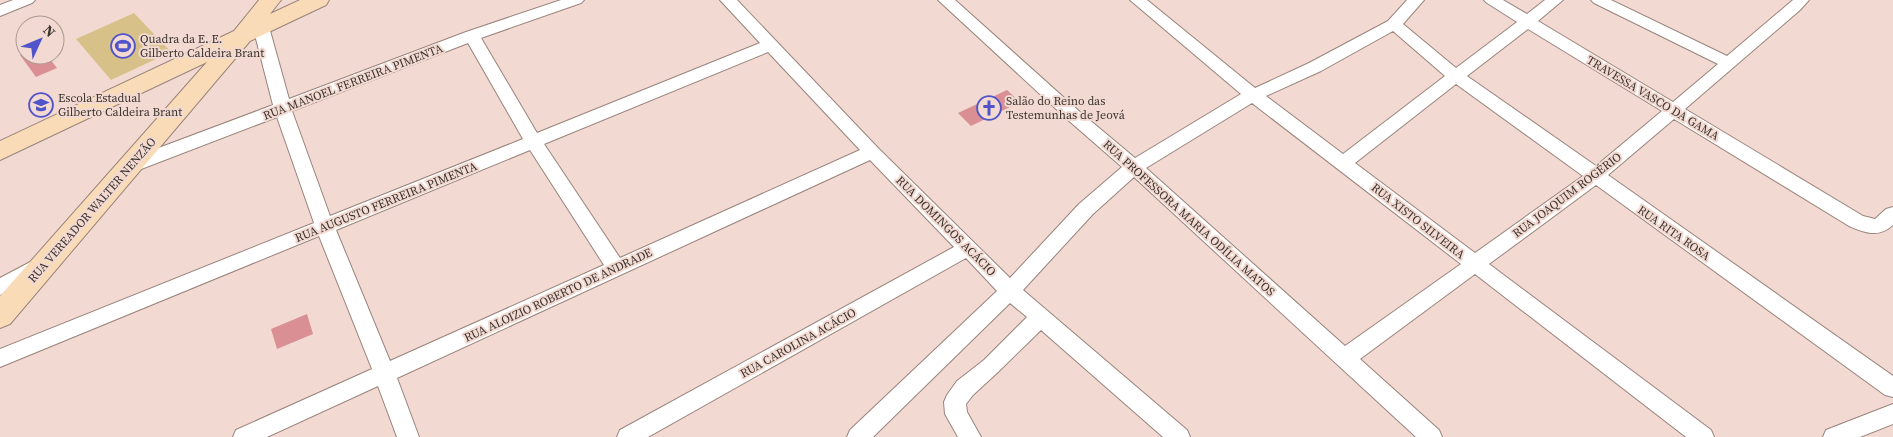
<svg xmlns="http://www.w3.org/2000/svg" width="1893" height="437" viewBox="0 0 1893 437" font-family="'Source Serif 4',serif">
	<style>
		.green { fill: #d8c189 }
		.building { fill: #da8f94 }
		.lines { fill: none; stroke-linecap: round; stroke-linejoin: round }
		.street-casing { stroke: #99837b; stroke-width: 2 }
		.secondary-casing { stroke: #99837b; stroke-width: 2 }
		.street { fill: #fff; fill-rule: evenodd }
		.secondary { fill: #f9dcb7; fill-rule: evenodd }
		.labels { text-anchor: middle; stroke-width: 4; stroke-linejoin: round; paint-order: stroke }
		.poi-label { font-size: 12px; fill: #3d3430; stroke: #f2dad2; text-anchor: start }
		.street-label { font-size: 12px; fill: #3d3430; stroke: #f2dad2 }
	</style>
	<rect width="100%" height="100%" fill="#f2dad2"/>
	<path class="green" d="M134 13 171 52 111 80 76 39Z"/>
	<path class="building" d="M20 55H47L57 68 36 77Z
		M1007 90 1020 102 971 126 958 113Z
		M307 314 313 334 277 349 271 329Z"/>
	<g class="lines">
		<g class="street-casing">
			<path id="street" d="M13 0H35L32 3 0 16V5Z
				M561 0H584L581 3 481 38 537 133 760 43 720 0H737L878 148 1010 278 1079 204 1122 167 1068 120 938 0H955L1080 112 1135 158 1241 94 1130 0H1147L1255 88 1309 63 1388 21 1407 0H1424L1403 24 1456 68 1517 22 1487 3 1484 0H1503L1527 14 1545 0H1563L1538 21 1673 102 1718 64 1594 3 1591 0H1611L1727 56 1793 0H1809L1800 10 1685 109 1863 216 1875 219 1886 209 1893 207V225C1879 238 1865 233 1849 226L1674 119 1608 175 1893 376V397L1885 395 1596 185 1489 264 1711 430 1714 437H1686L1475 274 1360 359 1439 430 1442 437H1416L1134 177 1093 214 1023 290 1187 430 1190 437H1163L1041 330 998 372 973 395 966 404 967 412 981 437H958L945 414 944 402 947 395 957 381 984 360 1027 317 1010 303 873 437H847L850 430 997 291 966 258 648 437H617L620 430 954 247 870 160 397 378 419 437H397L378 386 267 437H233L236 430 372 369 319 236 0 367V349L314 223 277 117 136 171 130 172 124 171 121 166 124 161 273 105 253 27 255 23H267L269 27 289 99 466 32ZM1528 29 1662 111 1596 166 1467 76ZM1393 31 1445 76 1343 154 1266 96 1321 71ZM468 43 523 139 330 216 292 111ZM768 52 860 150 620 258 544 144ZM1456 84 1583 176 1475 253 1355 163ZM1252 103 1461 264 1345 346 1146 168ZM530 150 604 265 390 361 336 230Z
				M36 259 43 262 46 267 43 272 0 295V278Z
				M1893 404V424L1860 437H1823L1826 430Z"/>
		</g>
		<g class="secondary-casing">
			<path id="secondary" d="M259 0H281L270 14 300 0H329L326 5 250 41 10 324 0 328V296L207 62 0 160V141L234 31Z"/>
		</g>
		<use href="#street" class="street"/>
		<use href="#secondary" class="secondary"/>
	</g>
	<defs>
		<g id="stadium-ring" transform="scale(1.25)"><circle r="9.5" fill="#f2dad2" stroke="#5153ca" stroke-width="1.5"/><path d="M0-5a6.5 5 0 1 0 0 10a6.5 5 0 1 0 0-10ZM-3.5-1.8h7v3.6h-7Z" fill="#5153ca"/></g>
		<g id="school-ring" transform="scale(1.25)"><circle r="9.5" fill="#f2dad2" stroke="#5153ca" stroke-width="1.5"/><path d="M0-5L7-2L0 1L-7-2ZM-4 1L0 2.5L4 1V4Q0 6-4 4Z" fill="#5153ca"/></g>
		<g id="church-ring" transform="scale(1.25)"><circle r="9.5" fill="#f2dad2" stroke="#5153ca" stroke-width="1.5"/><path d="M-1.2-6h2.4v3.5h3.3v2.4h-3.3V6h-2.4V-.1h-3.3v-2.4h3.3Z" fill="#5153ca"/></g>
	</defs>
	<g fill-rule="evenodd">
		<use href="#stadium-ring" x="123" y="46"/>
		<use href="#school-ring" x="41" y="105"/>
		<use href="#church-ring" x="989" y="108"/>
	</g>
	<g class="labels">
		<g class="poi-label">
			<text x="140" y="43">Quadra da E. E.<tspan x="140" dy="14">Gilberto Caldeira Brant</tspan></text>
			<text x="58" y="102">Escola Estadual<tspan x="58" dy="14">Gilberto Caldeira Brant</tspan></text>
			<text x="1006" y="105">Salão do Reino das<tspan x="1006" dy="14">Testemunhas de Jeová</tspan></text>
		</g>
		<g class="street-label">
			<text transform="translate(353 82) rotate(-21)" y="4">RUA MANOEL FERREIRA PIMENTA</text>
			<text transform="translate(1653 98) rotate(31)" y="4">TRAVESSA VASCO DA GAMA</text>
			<text transform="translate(1567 195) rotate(-37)" y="4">RUA JOAQUIM ROGÉRIO</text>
			<text transform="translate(386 202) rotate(-22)" y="4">RUA AUGUSTO FERREIRA PIMENTA</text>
			<text transform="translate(92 210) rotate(-49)" y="4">RUA VEREADOR WALTER NENZÃO</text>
			<text transform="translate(1189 218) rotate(42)" y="4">RUA PROFESSORA MARIA ODÍLIA MATOS</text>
			<text transform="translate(1418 221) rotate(38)" y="4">RUA XISTO SILVEIRA</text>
			<text transform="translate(946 226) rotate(45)" y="4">RUA DOMINGOS ACÁCIO</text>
			<text transform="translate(1674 233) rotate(35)" y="4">RUA RITA ROSA</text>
			<text transform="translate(558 295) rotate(-25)" y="4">RUA ALOIZIO ROBERTO DE ANDRADE</text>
			<text transform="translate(798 343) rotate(-29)" y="4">RUA CAROLINA ACÁCIO</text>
		</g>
	</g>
	<g transform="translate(40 40) rotate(46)"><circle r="24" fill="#f2dad2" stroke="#aa9891"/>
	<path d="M0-4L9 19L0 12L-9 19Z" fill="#5153ca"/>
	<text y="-8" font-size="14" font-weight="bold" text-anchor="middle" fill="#3d3430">N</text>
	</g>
</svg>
